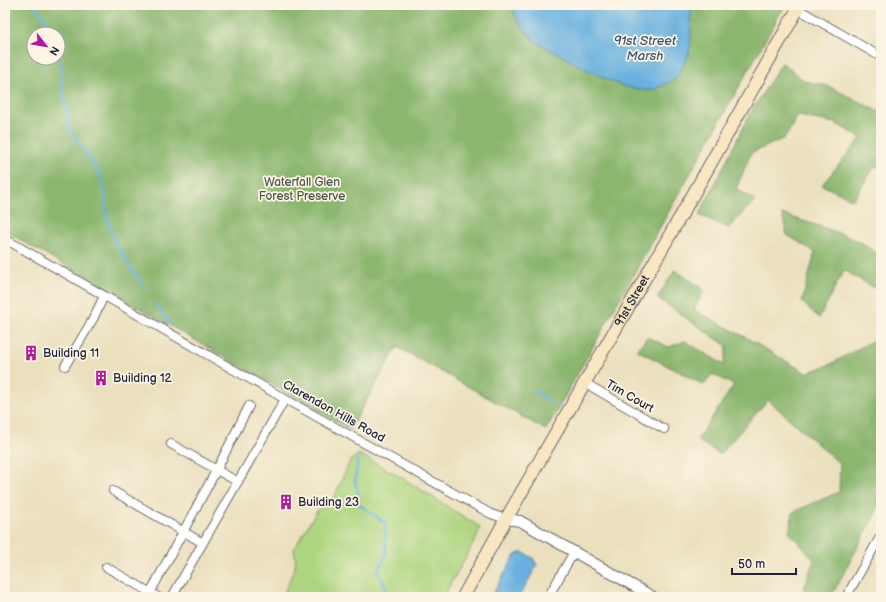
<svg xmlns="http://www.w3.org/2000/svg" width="886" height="602" viewBox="0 0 886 602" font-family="'Balsamiq Sans',sans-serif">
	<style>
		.green { fill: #add57f; stroke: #687c5d }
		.forest { fill: #8ab66e; stroke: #566c54; fill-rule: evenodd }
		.water { fill: #68b0df; stroke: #45698d }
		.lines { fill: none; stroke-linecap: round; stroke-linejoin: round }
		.stream { stroke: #68b0df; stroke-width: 2.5 }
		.minor-casing { stroke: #686469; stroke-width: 10 }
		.tertiary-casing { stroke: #686469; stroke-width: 12 }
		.secondary-casing { stroke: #686469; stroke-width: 14 }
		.minor { stroke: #fff; stroke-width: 8 }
		.tertiary { stroke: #fff; stroke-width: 10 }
		.secondary { stroke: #f9e7c3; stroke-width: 12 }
		.labels { text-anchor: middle; stroke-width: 3.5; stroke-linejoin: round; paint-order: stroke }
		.park-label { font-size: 12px; fill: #4c584f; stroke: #fcf5e5 }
		.street-label { font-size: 12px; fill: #22223b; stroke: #fcf5e5 }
		.poi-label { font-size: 12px; fill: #22223b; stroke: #fcf5e5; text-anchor: start }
		.water-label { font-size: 13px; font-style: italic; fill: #3a5474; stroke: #fcf5e5 }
	</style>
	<rect width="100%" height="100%" fill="#fcf5e5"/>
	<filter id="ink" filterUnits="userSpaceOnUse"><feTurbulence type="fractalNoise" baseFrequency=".025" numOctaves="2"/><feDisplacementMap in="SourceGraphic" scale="8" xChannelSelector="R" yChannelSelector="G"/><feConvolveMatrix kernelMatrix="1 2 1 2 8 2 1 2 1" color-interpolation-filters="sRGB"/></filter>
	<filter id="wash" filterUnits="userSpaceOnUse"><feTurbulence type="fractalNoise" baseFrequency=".012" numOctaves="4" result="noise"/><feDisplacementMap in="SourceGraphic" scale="16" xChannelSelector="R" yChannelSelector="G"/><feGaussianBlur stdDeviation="0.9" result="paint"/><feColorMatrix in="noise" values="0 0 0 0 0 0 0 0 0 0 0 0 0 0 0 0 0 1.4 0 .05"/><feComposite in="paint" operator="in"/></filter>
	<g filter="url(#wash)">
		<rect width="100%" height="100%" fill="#ebe0be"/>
		<path class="green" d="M359 454 399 476 480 527 477 537 443 597H283L296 563 294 549 318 509 326 507 335 495 350 461Z"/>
		<path class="forest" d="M5 5H785L546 430 397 347 350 429 5 231ZM34 34H58V58H34Z
			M782 63 805 81 828 86 881 113V168L875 166 853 200 822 185 861 138 835 123 798 116 785 138 751 153 736 189 755 200 729 228 699 215 752 110Z
			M782 214 831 230 861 242 881 257V292L844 270 819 318 802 302 815 252 787 235Z
			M675 270 704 290 694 310 745 337 806 373 829 365 879 337 881 334V503L831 597H801L814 560 789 532 793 512 839 492 840 464 768 400 720 454 697 440 734 385 712 374 704 385 637 350 647 337 669 347 685 341 724 365 727 346 657 298Z"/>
		<path class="water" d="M513 5H691L692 11 690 18 691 37 689 54 680 72 676 78 672 81 655 89 648 91 623 86 604 78 582 67 535 41 521 26 514 12Z
			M522 552 533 558 537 565 519 597H491L515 555Z"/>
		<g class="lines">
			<path class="stream" d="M35 5C38 9 41 16 46 19L48 26 52 34
				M58 54 62 71 63 93 67 112 69 127 74 136 79 142 81 147 88 156 100 175 105 194 106 210 108 220 117 247 124 256 130 268 140 279 143 286
				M157 304 159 309 170 323
				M533 390 551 402
				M559 406 561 407
				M358 459 355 481 358 493 356 502 385 523 386 556 377 571 384 584 389 595 386 597"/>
		</g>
	</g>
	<g filter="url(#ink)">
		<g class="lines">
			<g class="minor-casing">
				<path id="minor" d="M798 9 881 57
					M5 239 285 399 491 514 506 519
					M65 366 93 319 104 296
					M585 383 664 429
					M171 444 238 482
					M113 491 203 543
					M106 567 158 597
					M150 593 217 469 249 406
					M172 597 285 399
					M548 597 574 552
					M846 597 879 539 881 537"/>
			</g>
			<g class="tertiary-casing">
				<path id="tertiary" d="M506 519 520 521 653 597"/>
			</g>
			<g class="secondary-casing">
				<g id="secondary">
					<path id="s1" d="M463 597 506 519 686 207 800 5"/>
				</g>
			</g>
			<use href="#minor" class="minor"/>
			<use href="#tertiary" class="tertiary"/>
			<use href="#secondary" class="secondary"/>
		</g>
	</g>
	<defs>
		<g id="building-bare" transform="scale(1.2)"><path d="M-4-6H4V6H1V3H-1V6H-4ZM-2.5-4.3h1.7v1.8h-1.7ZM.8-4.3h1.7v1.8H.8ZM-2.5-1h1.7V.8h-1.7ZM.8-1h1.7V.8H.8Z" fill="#b5179e" stroke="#fcf5e5" stroke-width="2.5" paint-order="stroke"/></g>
	</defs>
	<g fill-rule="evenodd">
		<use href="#building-bare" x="31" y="353"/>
		<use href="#building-bare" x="101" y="378"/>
		<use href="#building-bare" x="286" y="502"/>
	</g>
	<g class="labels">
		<g class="park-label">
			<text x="302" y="186">Waterfall Glen<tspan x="302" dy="14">Forest Preserve</tspan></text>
		</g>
		<g class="street-label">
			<text dy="4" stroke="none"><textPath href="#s1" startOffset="341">91st Street</textPath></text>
			<text transform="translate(630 396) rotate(30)" y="4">Tim Court</text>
			<text transform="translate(334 411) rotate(29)" y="4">Clarendon Hills Road</text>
		</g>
		<g class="poi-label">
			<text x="43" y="357">Building 11</text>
			<text x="113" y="382">Building 12</text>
			<text x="298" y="506">Building 23</text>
		</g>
		<g class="water-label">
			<text x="645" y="45">91st Street<tspan x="645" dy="15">Marsh</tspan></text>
		</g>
	</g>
	<rect width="886" height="602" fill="none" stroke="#fcf5e5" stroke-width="20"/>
	<g transform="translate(46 46) rotate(121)"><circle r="19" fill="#fcf5e5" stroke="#a5a1a1"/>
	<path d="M0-3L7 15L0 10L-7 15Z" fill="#b5179e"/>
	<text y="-6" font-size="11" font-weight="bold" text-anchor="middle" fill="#22223b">N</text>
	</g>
	<path d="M732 568v6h64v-6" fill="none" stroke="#22223b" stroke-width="2"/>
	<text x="738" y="568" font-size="12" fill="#22223b" stroke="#fcf5e5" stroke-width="3" paint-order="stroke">50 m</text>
</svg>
